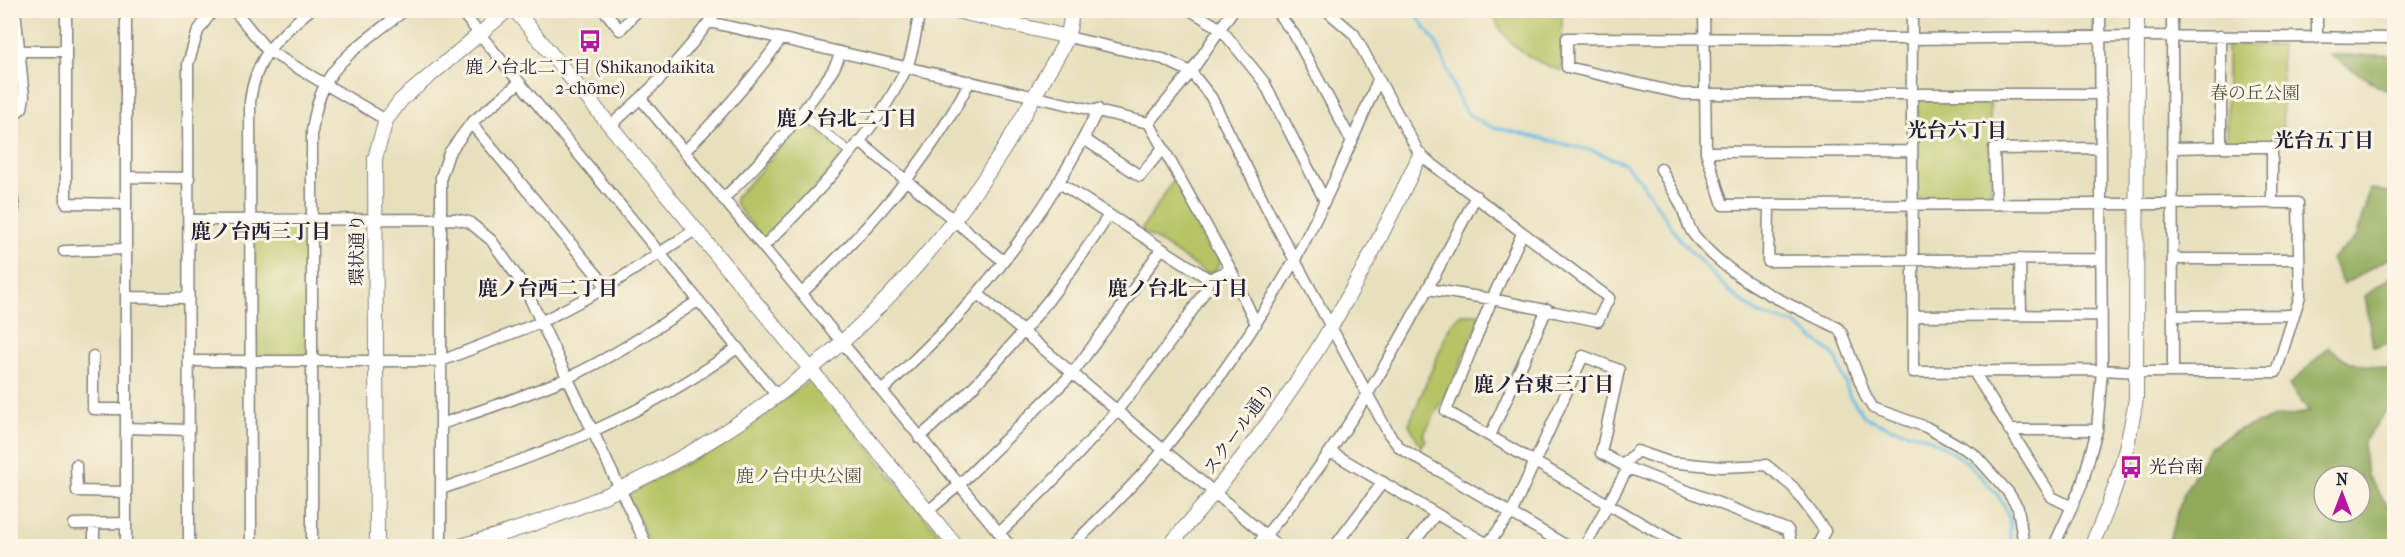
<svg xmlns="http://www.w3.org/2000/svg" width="2405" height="557" viewBox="0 0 2405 557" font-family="'IM FELL French Canon','Noto Serif JP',serif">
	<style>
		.green { fill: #b6c466; stroke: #6c7350; stroke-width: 1.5 }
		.forest { fill: #90aa5b; stroke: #59664b; stroke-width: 1.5; fill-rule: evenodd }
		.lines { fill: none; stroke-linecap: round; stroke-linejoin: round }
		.stream { stroke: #67bde4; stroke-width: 3 }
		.pedestrian-casing { stroke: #84817c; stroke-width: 10 }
		.minor-casing { stroke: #84817c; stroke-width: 13 }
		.tertiary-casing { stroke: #84817c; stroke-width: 16 }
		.pedestrian { stroke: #fff; stroke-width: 8 }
		.minor { stroke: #fff; stroke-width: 10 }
		.tertiary { stroke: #fff; stroke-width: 14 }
		.labels { text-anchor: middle; stroke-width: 6; stroke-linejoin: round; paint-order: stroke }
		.poi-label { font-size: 18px; fill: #22223b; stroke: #fcf5e5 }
		.park-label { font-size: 18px; fill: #4e5348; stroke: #fcf5e5 }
		.street-label { font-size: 18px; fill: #22223b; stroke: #fcf5e5 }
		.neighbourhood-label { font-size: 20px; font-weight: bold; fill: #22223b; stroke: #fcf5e5 }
	</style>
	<rect width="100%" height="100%" fill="#fcf5e5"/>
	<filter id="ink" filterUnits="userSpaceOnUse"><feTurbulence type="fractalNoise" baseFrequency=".0167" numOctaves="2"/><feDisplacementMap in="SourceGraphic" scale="12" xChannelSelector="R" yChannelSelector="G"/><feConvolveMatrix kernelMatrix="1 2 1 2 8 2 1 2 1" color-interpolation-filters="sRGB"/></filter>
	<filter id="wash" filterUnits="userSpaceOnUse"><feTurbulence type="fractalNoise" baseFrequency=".008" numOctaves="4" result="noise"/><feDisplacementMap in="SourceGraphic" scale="24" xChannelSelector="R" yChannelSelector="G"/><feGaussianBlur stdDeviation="1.35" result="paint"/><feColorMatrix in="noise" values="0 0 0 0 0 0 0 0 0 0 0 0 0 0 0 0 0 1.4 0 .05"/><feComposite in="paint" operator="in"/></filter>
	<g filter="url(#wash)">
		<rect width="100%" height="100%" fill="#e7e0bd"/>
		<path class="green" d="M1491 11H1562V71C1528 60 1505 45 1491 11Z
			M2227 44 2281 46 2283 141 2227 142Z
			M1922 98H1990L1991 196 1987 199H1918V102Z
			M805 122 844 151 836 164 768 238H762L735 204V198Z
			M1175 178 1221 259 1215 272 1206 273 1141 230Z
			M255 224H309V358L256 357Z
			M1461 314H1479L1480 319 1457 373 1423 436 1426 439 1421 447 1409 424 1451 324Z
			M809 381 815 383 949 546H651L627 493 716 448Z"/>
		<path class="forest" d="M2330 55H2394V90H2384Z
			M2370 189 2394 193V255L2343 285 2331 259 2356 238Z
			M2394 274V342L2373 347 2365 296Z
			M2329 347 2349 362 2392 370 2394 374V399L2363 443 2367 476 2390 509 2394 512V546H2167L2182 497 2210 446 2240 429 2272 418 2309 412 2289 385ZM2324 476H2360V512H2324Z"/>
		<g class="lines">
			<path class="stream" d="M1413 10 1438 46 1461 105 1471 117 1489 126 1593 151 1624 163 1640 180 1681 241 1731 293 1759 314 1795 324 1832 353 1838 362 1850 397 1865 417 1889 427 1926 437 1949 450 1968 463 1997 494 2004 505 2010 520V546"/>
		</g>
	</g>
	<g filter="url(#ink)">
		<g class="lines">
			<g class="pedestrian-casing">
				<path id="pedestrian" d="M802 114 850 152"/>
			</g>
			<g class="minor-casing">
				<path id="minor" d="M66 10V203L126 204
					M234 10 267 50 386 120
					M460 10 777 396
					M604 10 620 30 638 10
					M1190 10 1221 29 1264 82 1325 201
					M1275 10 1294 34 1352 142
					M1326 10 1354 34 1420 155 1609 298 1598 321 1492 299 1428 289
					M1704 10 1706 152 1723 205C1862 205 2000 204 2139 204 2192 204 2245 202 2298 203L2300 296 2276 372H2138L2102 370 1913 372C1914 251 1911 131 1912 10
					M2172 10 2173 372
					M2317 10V38
					M709 22 1149 123 1231 270 1256 324
					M2221 36V147H2272V203
					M1068 37 1163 59 1191 72 1211 97 1272 218 1389 434 1400 448 1567 546
					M19 51H66
					M2101 94H1683L1567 67V38L1912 39 2137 36 2394 38
					M641 99 1010 546
					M10 118 22 108 24 97 15 10
					M471 123 607 287
					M1149 123 1191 72 1233 10
					M610 126C649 92 688 54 717 10
					M1084 139 1140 176 1163 148
					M859 141 1003 261
					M2172 148 2221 147
					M684 152C720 116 752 80 781 39
					M1706 152 1911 151
					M1661 169C1667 181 1675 193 1681 205 1686 216 1687 226 1694 235 1731 281 1786 303 1838 328L1842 334 1866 397 1873 408 1926 427 1974 454 2008 492 2018 508 2024 546
					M126 177 189 178
					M10 181 14 208 10 222
					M1058 182 1209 279
					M723 199C758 165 790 130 818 91 827 78 837 68 840 52
					M1996 204 1994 149 2101 148
					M1769 205 1768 261 2101 259
					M189 220 455 219 469 222 491 240 524 286 647 546
					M1522 234 1492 299 1446 411 1681 546
					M763 247C814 197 875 133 906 69 914 52 916 29 920 10
					M64 251 126 249
					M2020 259 2021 315
					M2173 259H2299
					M801 294C869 228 926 166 970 81
					M978 294 1278 546
					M126 297 189 298
					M1914 316 2101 315
					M2173 316 2294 315
					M93 356V409H126
					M189 361H441L541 322 607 287 695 230
					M1974 372 2052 497 2072 507
					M882 391C914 360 949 328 978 293 1025 238 1067 175 1098 109
					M441 424C483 410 526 396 567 378 613 357 656 328 698 301
					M126 428 189 430
					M2009 430H2097
					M1490 436 1547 309
					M919 438C994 373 1055 298 1109 215
					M1331 452 1491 546
					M76 465 77 491 126 492
					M1623 465 1637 451 1669 462 1721 467 1766 465 1793 487 1825 531 1817 546
					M441 489C548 452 645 416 737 348
					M927 512 959 485 1072 374 1120 309 1161 249
					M74 524 126 523
					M999 533C1079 459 1147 382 1205 291L1209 279 1231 270
					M94 546V523
					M126 546V10
					M189 546 188 64 198 31 213 10
					M251 546 250 102C255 58 277 37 310 10
					M312 546V132C314 117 317 101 324 87 337 57 379 31 405 10
					M441 546V177L449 153 471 123 519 83
					M1072 546C1103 514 1137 483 1165 448 1213 389 1256 327 1294 261 1326 203 1352 141 1378 80
					M1256 546C1349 442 1413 319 1476 196
					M1335 546 1383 482
					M1411 546 1436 514
					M1486 546 1511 514 1583 356 1619 370 1601 453 1628 468 1788 530 1790 539 1785 546
					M1585 546 1628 468
					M2054 546 2082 484 2097 430 2102 370 2100 10"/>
			</g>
			<g class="tertiary-casing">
				<path id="tertiary" d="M515 10 956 546
					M952 10 1068 37
					M377 546 375 158 386 120 401 100 508 10
					M460 546C692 485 872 353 1002 152 1017 128 1031 102 1045 77 1052 64 1062 51 1067 37 1070 29 1071 19 1072 10
					M1169 546C1229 477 1286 405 1332 325 1364 270 1393 213 1420 155
					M2091 546C2114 499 2128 450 2136 398L2137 10"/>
			</g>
			<use href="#pedestrian" class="pedestrian"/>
			<use href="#minor" class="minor"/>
			<use href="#tertiary" class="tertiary"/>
		</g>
	</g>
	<defs>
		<g id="bus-bare" transform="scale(1.8)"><path d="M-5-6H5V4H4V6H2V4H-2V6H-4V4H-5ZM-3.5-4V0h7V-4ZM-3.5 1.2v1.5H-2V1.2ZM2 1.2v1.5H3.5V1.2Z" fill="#b5179e" stroke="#fcf5e5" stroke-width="2.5" paint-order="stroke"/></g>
	</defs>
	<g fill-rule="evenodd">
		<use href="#bus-bare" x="590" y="41"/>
		<use href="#bus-bare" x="2131" y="467"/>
	</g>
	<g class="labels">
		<g class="poi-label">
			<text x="590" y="73">鹿ノ台北二丁目 (Shikanodaikita<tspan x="590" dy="21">2-chōme)</tspan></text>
			<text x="2149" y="473" text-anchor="start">光台南</text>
		</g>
		<g class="park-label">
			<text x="2255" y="99">春の丘公園</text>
			<text x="799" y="482">鹿ノ台中央公園</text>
		</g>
		<g class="street-label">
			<text transform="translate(357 250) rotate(-90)" y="6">環状通り</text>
			<text transform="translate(1239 429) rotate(-54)" y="6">スクール通り</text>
		</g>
		<g class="neighbourhood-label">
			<text x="847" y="125">鹿ノ台北二丁目</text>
			<text x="1957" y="137">光台六丁目</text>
			<text x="2324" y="147">光台五丁目</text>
			<text x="261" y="238">鹿ノ台西三丁目</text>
			<text x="548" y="295">鹿ノ台西二丁目</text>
			<text x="1178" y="295">鹿ノ台北一丁目</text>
			<text x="1544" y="391">鹿ノ台東三丁目</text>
		</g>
	</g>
	<rect width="2405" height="557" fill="none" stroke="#fcf5e5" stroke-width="36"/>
	<g transform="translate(2342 494)"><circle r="28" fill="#fcf5e5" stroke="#a5a1a1" stroke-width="1.5"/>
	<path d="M0-4.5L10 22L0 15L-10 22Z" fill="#b5179e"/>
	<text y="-9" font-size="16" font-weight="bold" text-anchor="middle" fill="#22223b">N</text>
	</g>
</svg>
